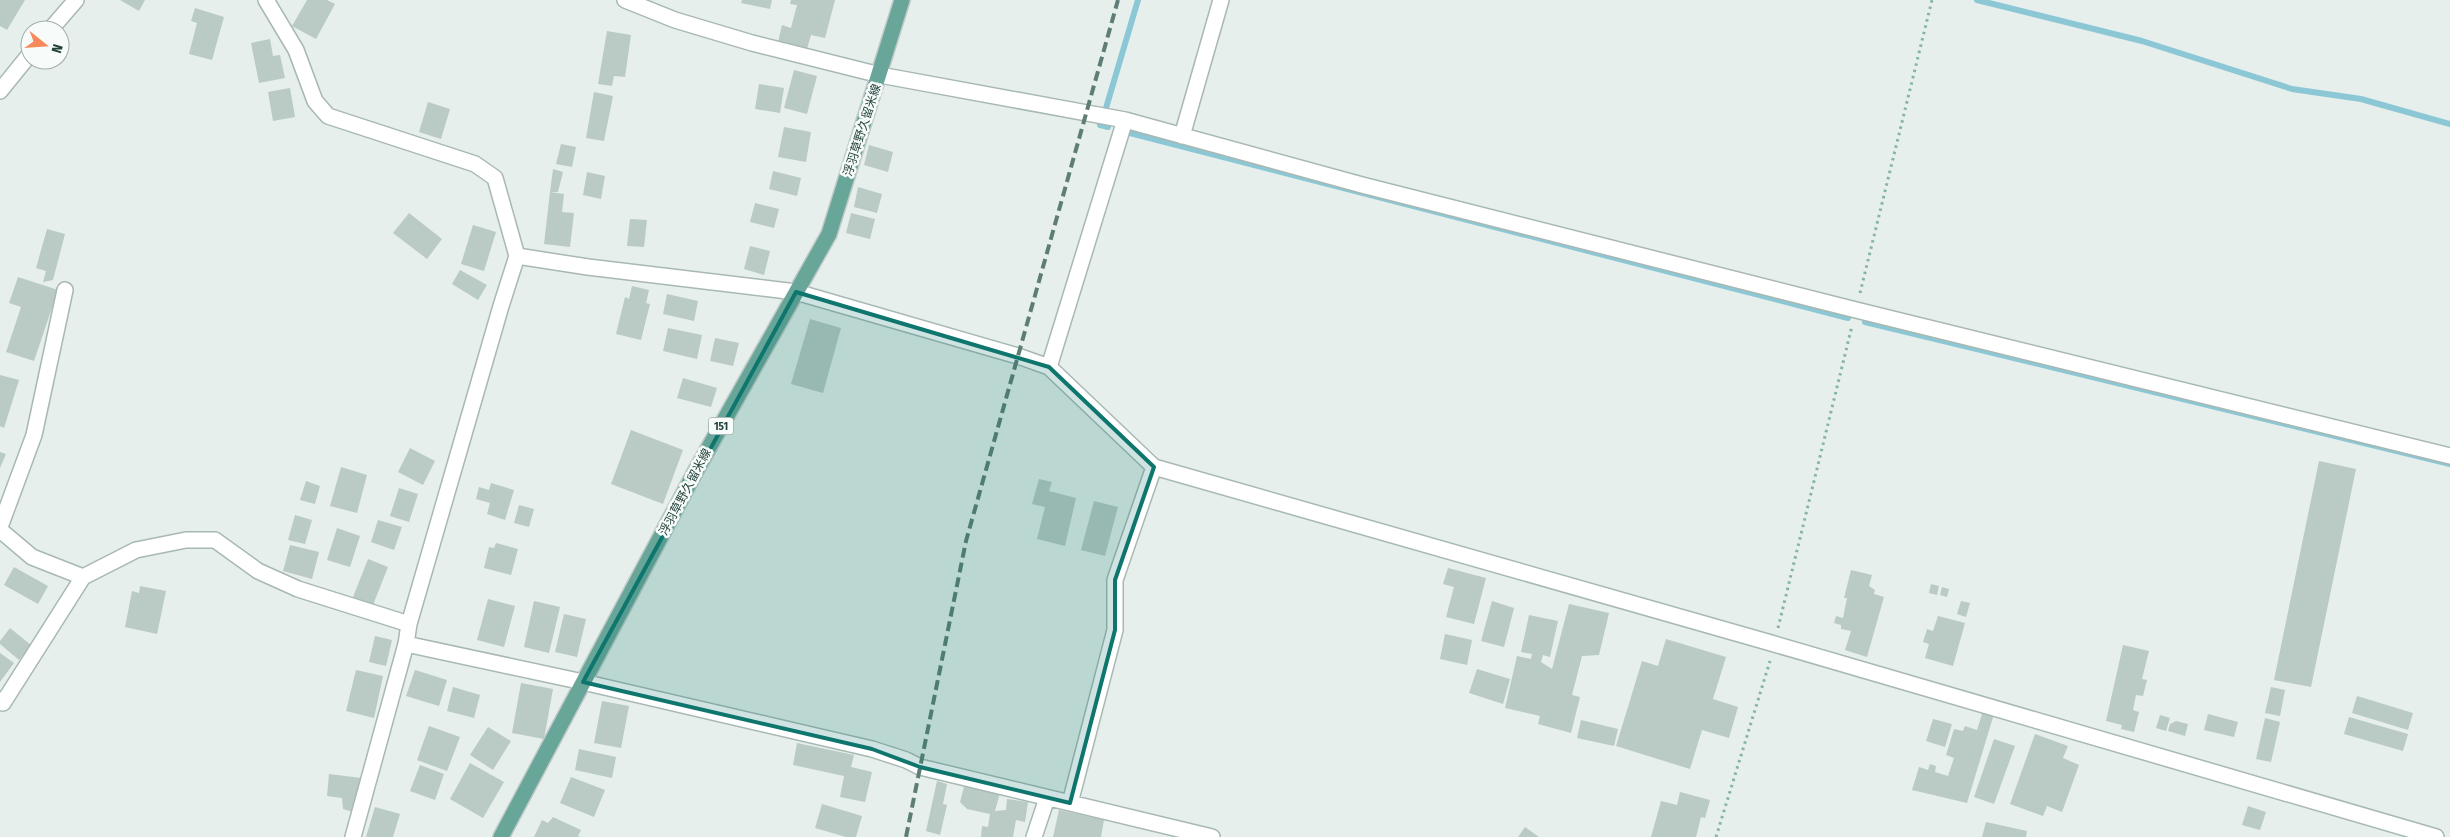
<svg xmlns="http://www.w3.org/2000/svg" width="2450" height="837" viewBox="0 0 2450 837" font-family="'Fira Sans Condensed','Noto Sans JP',sans-serif">
	<style>
		.lines { fill: none; stroke-linecap: round; stroke-linejoin: round }
		.stream { stroke: #8cc7d6; stroke-width: 6 }
		.building { fill: #bacac4 }
		.minor-casing { stroke: #a8b8b3; stroke-width: 18 }
		.major-casing { stroke: #c1cac8; stroke-width: 18 }
		.path { stroke: #85b4a7; stroke-width: 3; stroke-dasharray: 2.5 4; stroke-linecap: butt }
		.minor { stroke: #fff; stroke-width: 15 }
		.major { stroke: #68a699; stroke-width: 15 }
		.rail { stroke: #5e7d77; stroke-width: 4; stroke-dasharray: 10 5; stroke-linecap: butt }
		.marked { fill: #0f766e; fill-opacity: 0.2; stroke: #0f766e; stroke-width: 4; stroke-linejoin: round }
		.labels { text-anchor: middle; stroke-width: 5; stroke-linejoin: round; paint-order: stroke }
		.shield { fill: #f7fbf9; stroke: #637a74; stroke-width: 1 }
		.shield-label { font-size: 11px; font-weight: bold; fill: #23423b }
		.street-label { font-size: 12px; fill: #23423b; stroke: #f7fbf9 }
	</style>
	<rect width="100%" height="100%" fill="#e6efeb"/>
	<g class="lines">
		<path class="stream" d="M1977 0 2142 41 2292 89 2361 99 2450 124
			M1106 108 1138 0
			M1101 123 1100 125 1108 127
			M1130 133 1848 318
			M1865 322 2450 464"/>
	</g>
	<path class="building" d="M0 0H25L7 30 0 26Z
		M120 0H145L139 11Z
		M307 0H327L335 4 316 39 292 26Z
		M742 0H772L770 9 741 3Z
		M791 0H835L825 38 811 35 807 49 778 42 782 25 791 28 797 5 790 4Z
		M195 8 224 17 212 60 189 54 197 23 191 21Z
		M607 31 631 35 625 77 614 76 612 86 598 84Z
		M270 39 273 56 280 55 285 78 259 83 251 43Z
		M794 70 817 76 807 114 784 108Z
		M759 84 784 88 780 113 755 109Z
		M290 88 295 117 273 121 268 92Z
		M594 92 613 96 604 141 586 138Z
		M428 102 450 109 441 139 419 132Z
		M784 127 811 132 806 162 778 157Z
		M561 144 576 147 572 167 556 164Z
		M869 145 893 152 888 172 864 165Z
		M553 169 563 172 558 192H550Z
		M773 171 801 178 797 196 769 189Z
		M587 172 605 176 601 199 583 195Z
		M858 187 882 194 877 213 854 207Z
		M550 192 564 194 562 212 574 213 570 247 544 244Z
		M755 203 779 209 774 228 750 222Z
		M409 213 442 239 427 259 393 233Z
		M851 213 875 219 870 239 846 233Z
		M630 219 647 220 644 247 627 246Z
		M473 225 496 232 484 271 461 264Z
		M47 229 65 234 53 280 43 282 46 271 36 268Z
		M750 246 770 251 764 275 744 269Z
		M460 270 487 285 478 300 452 284Z
		M18 277 58 290 34 361 6 352 21 307 9 303Z
		M632 286 649 290 646 303 650 304 641 340 616 334 625 297 629 299Z
		M667 294 698 301 694 321 663 314Z
		M810 319 841 328 823 393 791 384Z
		M668 328 702 335 697 359 663 351Z
		M715 338 739 343 733 366 710 361Z
		M0 375 19 380 4 428 0 426Z
		M683 378 717 388 711 407 677 398Z
		M631 430 683 450 663 504 611 484Z
		M410 448 435 461 423 485 398 472Z
		M0 452 6 454 0 468Z
		M2319 461 2356 469 2311 687 2274 680Z
		M341 467 367 475 357 513 330 506Z
		M1039 479 1052 482 1049 491 1076 498 1065 546 1037 539 1045 507 1032 504Z
		M306 481 320 486 315 504 300 500Z
		M491 483 514 490 505 520 487 514 490 503 476 499 479 487 489 490Z
		M399 488 418 494 409 522 390 516Z
		M1094 501 1118 507 1105 556 1081 550Z
		M519 505 534 509 529 527 514 523Z
		M295 515 312 520 305 544 288 540Z
		M378 520 402 527 394 550 371 542Z
		M337 528 360 536 350 567 327 560Z
		M496 543 518 549 511 575 484 568 489 547 494 548Z
		M290 545 319 552 312 579 283 571Z
		M368 559 388 567 373 605 353 597Z
		M14 567 48 586 38 604 4 585Z
		M1448 568 1486 578 1474 624 1446 617 1454 587 1443 584Z
		M1851 570 1872 575 1869 586 1875 590 1874 594 1884 597 1867 657 1845 650 1851 631 1841 629V625L1834 623 1836 616 1843 618 1847 598H1844Z
		M1931 584 1939 586 1937 595 1929 593Z
		M140 586 166 591 157 634 125 627 132 591 139 593Z
		M1942 587 1949 589 1947 597 1940 595Z
		M488 599 515 606 504 647 477 640Z
		M534 601 560 607 549 653 524 647Z
		M1492 601 1514 608 1504 647 1481 641Z
		M1961 601 1970 603 1966 617 1957 614Z
		M1569 604 1609 613 1599 655 1582 656 1572 695 1580 697 1571 733 1538 724 1540 716 1505 708 1517 656 1531 659 1532 654 1521 652 1529 615 1558 621 1550 657 1543 655 1541 662 1552 669Z
		M564 614 586 619 577 657 555 652Z
		M1938 616 1965 623 1953 666 1925 658 1929 644 1923 642 1927 629 1933 631Z
		M10 628 31 645 19 660 0 644V641Z
		M1445 634 1472 640 1467 665 1440 659Z
		M375 636 392 640 386 666 369 662Z
		M1666 639 1726 657 1713 699 1738 707 1729 738 1702 730 1690 769 1616 746 1642 661 1658 666Z
		M2123 645 2149 651 2142 679 2147 680 2143 696 2136 695 2133 710 2139 712 2134 732 2121 729 2122 725 2106 721Z
		M0 653 14 663 0 682Z
		M1477 669 1510 679 1503 704 1469 693Z
		M356 670 383 676 374 718 346 711Z
		M415 670 447 680 439 706 406 696Z
		M521 683 553 689 544 739 512 733Z
		M453 687 480 695 474 718 447 711Z
		M2271 687 2285 690 2280 716 2265 713Z
		M2357 696 2413 713 2408 730 2352 713Z
		M602 701 629 706 621 748 594 743Z
		M1983 711 1994 714 1967 803 1912 790 1919 767 1928 770 1930 764 1936 766 1935 772 1948 776 1954 758 1946 755 1954 729 1963 731 1965 726 1977 730Z
		M2208 714 2238 722 2234 737 2204 730Z
		M2160 715 2170 718 2166 731 2156 728Z
		M2349 717 2408 734 2403 751 2344 734Z
		M2265 718 2280 722 2271 762 2256 759Z
		M1933 719 1952 724 1945 747 1926 741Z
		M1581 720 1618 729 1614 746 1577 738Z
		M2176 721 2188 724 2185 736 2168 731 2170 724Z
		M429 726 460 737 447 771 417 760Z
		M488 727 511 741 493 770 470 755Z
		M2035 734 2068 746 2063 758 2079 765 2062 812 2047 806 2043 816 2010 804Z
		M1994 739 2015 746 1994 804 1974 797Z
		M797 743 854 755 851 767 872 772 865 802 840 797 844 776 793 765Z
		M579 749 616 757 612 778 575 770Z
		M470 763 504 782 483 818 450 799Z
		M420 765 444 774 435 800 410 791Z
		M329 774 361 778 353 812 343 809 342 798 327 796Z
		M571 777 605 790 594 817 560 803Z
		M937 781 947 784 943 804 947 805 940 835 926 831Z
		M965 783 1000 793 995 811 1006 810 1007 799 1028 802 1025 822 1016 820 1013 837H981L982 826 988 827 990 814 967 809 960 802Z
		M1680 792 1710 800 1705 818 1701 817 1696 837H1651L1661 801 1677 805Z
		M822 804 862 816 856 837H846L815 828Z
		M2248 806 2266 812 2260 830 2242 825Z
		M375 807 400 814 393 837H366Z
		M1059 810 1104 820 1101 837H1053Z
		M553 817 581 830 578 836 581 837H534L542 820 548 823Z
		M1986 822 2027 831 2026 837H1982Z
		M1525 827 1539 837H1518Z"/>
	<g class="lines">
		<g class="minor-casing">
			<path id="minor" d="M266 0 296 50 315 101 328 116 475 164 495 178 517 256 501 306 409 624 406 644 353 837
				M625 0 675 20 752 43 880 75 1125 120 1362 185 1856 310 2450 456
				M50 30 76 0
				M0 91 30 54
				M1182 136 1221 0
				M517 256 588 267 796 292 1018 356 1049 367 1154 467 1771 643 2436 837
				M1049 367 1125 120
				M0 527 34 435 65 290
				M0 530 32 557 83 577
				M406 644 583 682 872 749 906 760 920 767 1212 837
				M0 700 3 703 83 577 136 550 186 540H215L258 571 298 589 409 624
				M1070 803 1115 630V580L1154 467
				M1034 837 1047 798"/>
		</g>
		<g class="major-casing">
			<path id="major" d="M501 837 695 472 829 234 902 0"/>
		</g>
		<path class="path" d="M1860 293 1932 0
			M1778 628 1852 326
			M1716 837 1770 661"/>
		<use href="#minor" class="minor"/>
		<use href="#major" class="major"/>
		<path class="rail" d="M906 837 966 541 1118 0"/>
	</g>
	<path class="marked" d="M796 292 1049 367 1154 467 1115 580V630L1070 803 920 767 872 749 583 682Z"/>
	<g class="labels">
		<rect class="shield" x="708.5" y="417.5" width="25" height="17" rx="4"/>
		<g class="shield-label">
			<text x="721" y="430">151</text>
		</g>
		<g class="street-label">
			<text transform="translate(862 130) rotate(-72)" y="4">浮羽草野久留米線</text>
			<text transform="translate(685 492) rotate(-62)" y="4">浮羽草野久留米線</text>
		</g>
	</g>
	<g transform="translate(45 45) rotate(107)"><circle r="24" fill="#f7fbf9" stroke="#a2b1ad"/>
	<path d="M0-4L9 19L0 12L-9 19Z" fill="#f8895b"/>
	<text y="-8" font-size="14" font-weight="bold" text-anchor="middle" fill="#23423b">N</text>
	</g>
</svg>
